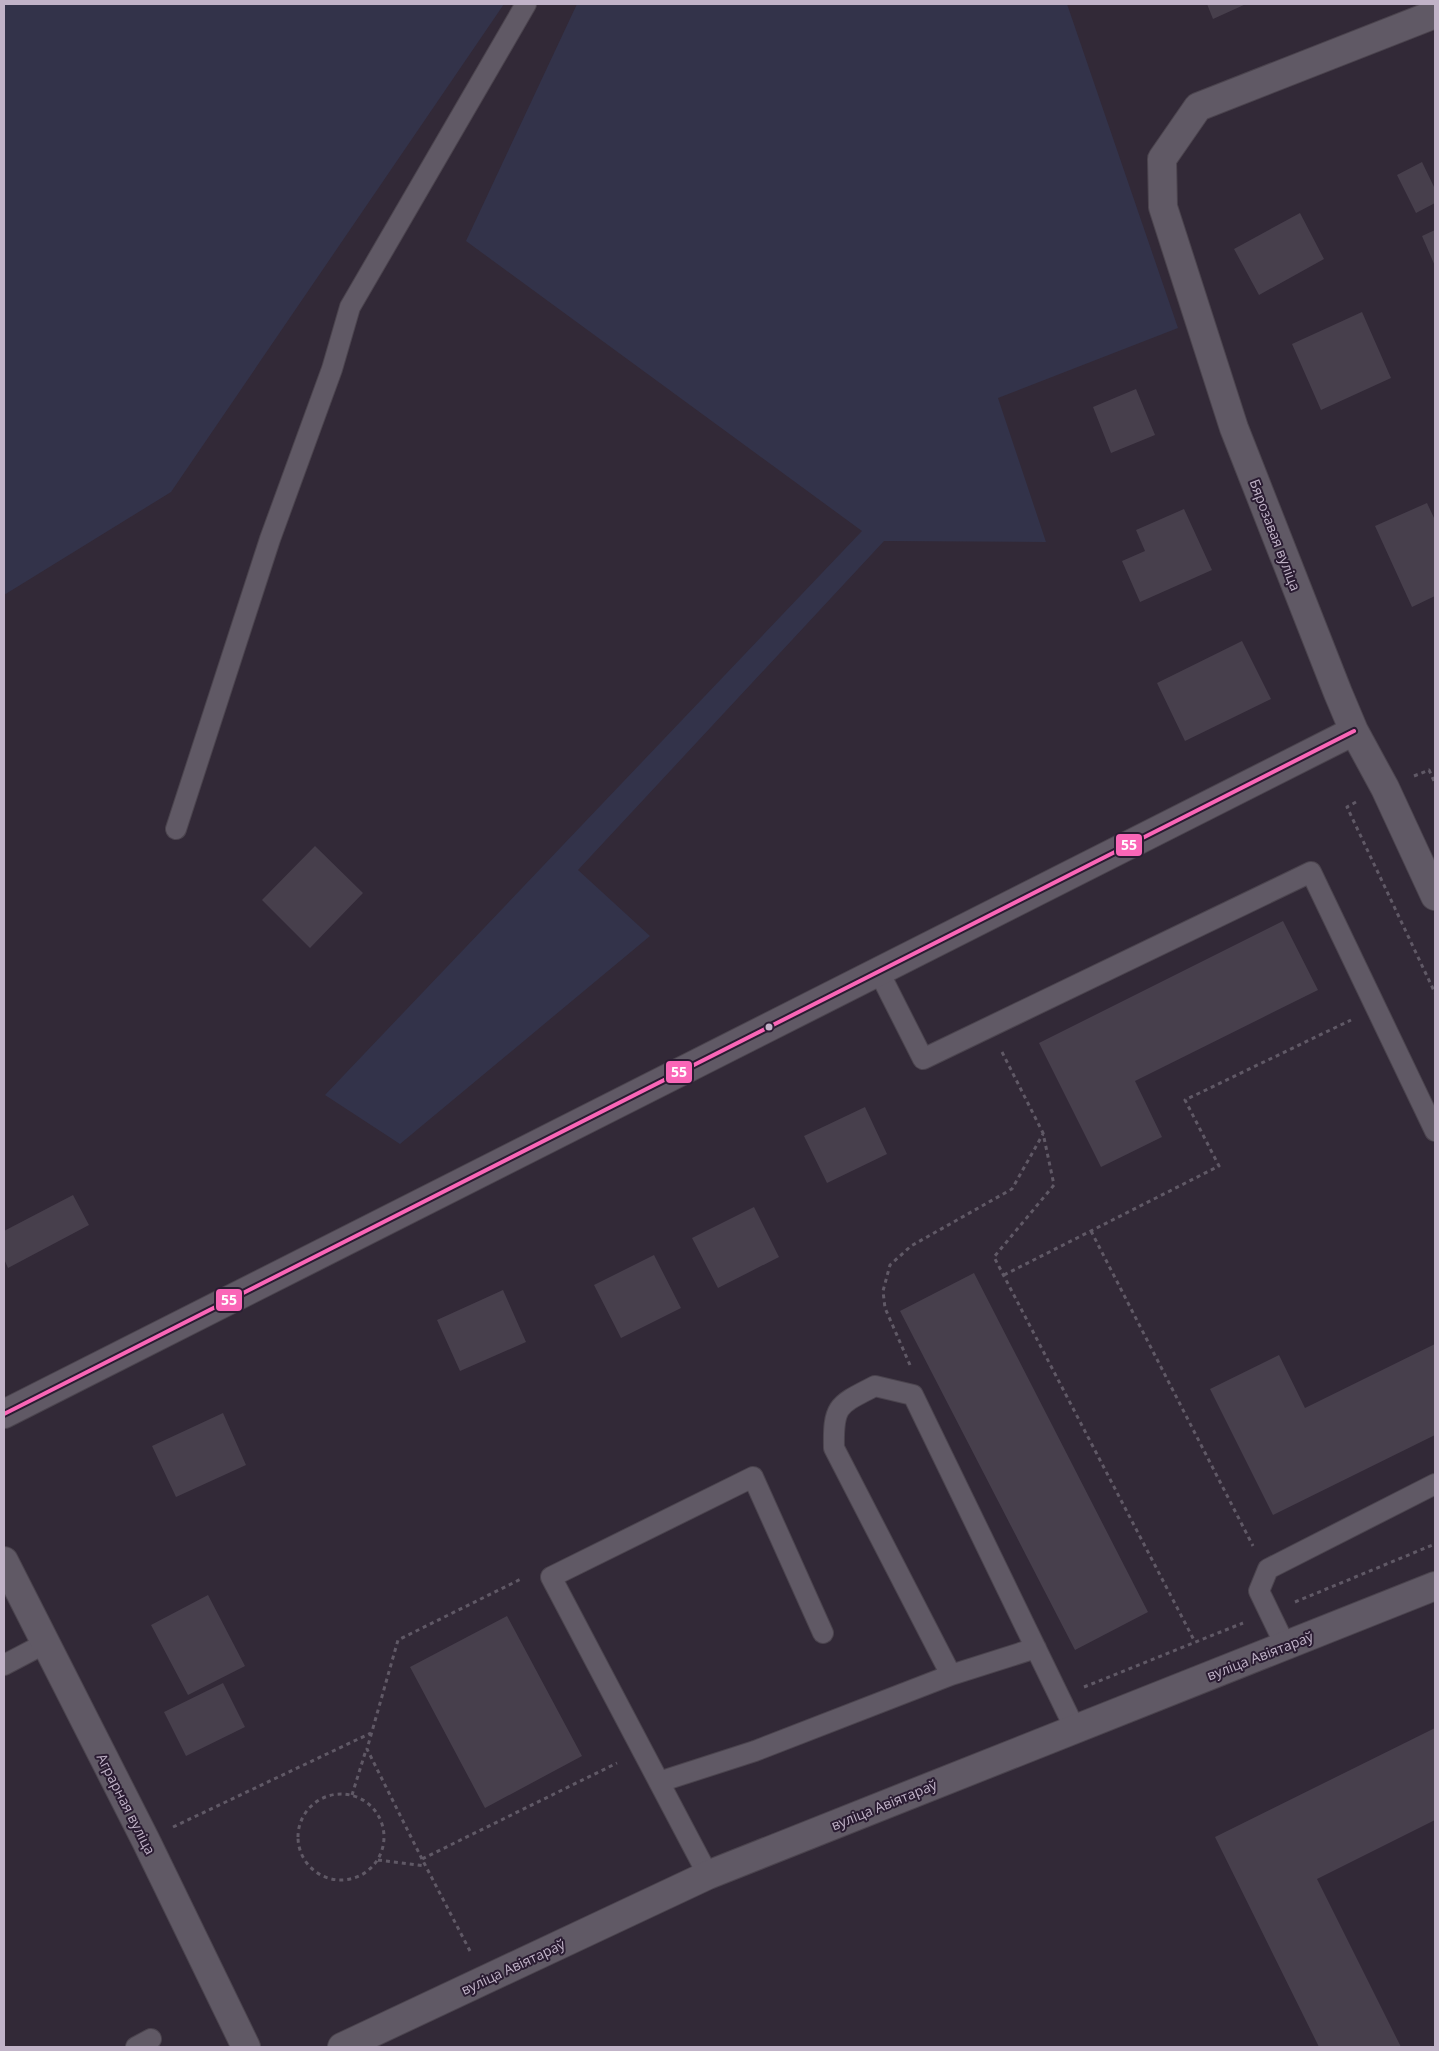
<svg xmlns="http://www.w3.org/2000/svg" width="1439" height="2051" viewBox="0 0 1439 2051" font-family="'Open Sans',sans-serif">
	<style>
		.green { fill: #33334a }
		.building { fill: #473f4c }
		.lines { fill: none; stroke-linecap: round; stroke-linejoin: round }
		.lane-casing { stroke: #4b444e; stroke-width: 22 }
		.street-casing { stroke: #4b444e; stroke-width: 30 }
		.path { stroke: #605966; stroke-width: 3; stroke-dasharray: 4 4; stroke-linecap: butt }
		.lane { stroke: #605965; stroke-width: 20 }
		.street { stroke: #605965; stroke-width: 28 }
		.bus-1-casing { stroke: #2a1c32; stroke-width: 8 }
		.bus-1 { stroke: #fa66b7; stroke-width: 4 }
		.bus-dot { fill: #c1b3c8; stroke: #2a1c32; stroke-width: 2 }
		.labels { text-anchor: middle; stroke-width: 4; stroke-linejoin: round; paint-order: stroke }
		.street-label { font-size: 14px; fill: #c1b3c8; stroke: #2a1c32 }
		.line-badge { stroke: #2a1c32; stroke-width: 2 }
		.badge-label { font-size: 14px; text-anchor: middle; font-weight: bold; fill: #fff }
	</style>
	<rect width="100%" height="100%" fill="#322937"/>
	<path class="green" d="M4 4H504L171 492 4 595Z
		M577 4H1067L1178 328 998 398 1046 542 884 541 578 870 650 936 400 1144 325 1095 862 531 466 241Z"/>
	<path class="building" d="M1207 4H1246L1213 19Z
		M1422 162 1435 189V203L1416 213 1397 175Z
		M1300 213 1324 259 1259 295 1234 249Z
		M1435 230V266L1422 236Z
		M1362 312 1391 378 1321 410 1292 344Z
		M1136 389 1155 435 1111 453 1093 407Z
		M1427 503 1435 520V596L1412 607 1375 526Z
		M1184 509 1212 570 1140 602 1122 561 1145 551 1136 530Z
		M1242 641 1271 699 1185 741 1157 683Z
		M315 846 363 893 310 948 262 900Z
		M1283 921 1318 990 1135 1081 1162 1137 1101 1167 1039 1043Z
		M865 1107 887 1154 827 1183 804 1136Z
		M73 1195 89 1225 8 1268 4 1259V1231Z
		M754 1207 779 1257 718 1288 692 1238Z
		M654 1255 681 1308 621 1338 594 1285Z
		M974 1273 1148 1612 1075 1650 900 1311Z
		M503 1290 526 1342 460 1371 437 1320Z
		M1435 1344V1435L1273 1515 1210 1389 1279 1355 1305 1408Z
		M223 1413 246 1465 176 1497 152 1446Z
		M208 1595 245 1666 188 1695 151 1625Z
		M507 1616 582 1756 485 1808 410 1667Z
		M223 1683 245 1727 186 1756 164 1712Z
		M1435 1728V1820L1317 1879 1401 2047H1319L1215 1837Z"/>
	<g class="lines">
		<g class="lane-casing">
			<path id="lane" d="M176 829 270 539 332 369 350 307 526 4
				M878 970 923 1059 1311 872 1435 1131
				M1286 1647 1259 1591 1268 1569 1435 1484
				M4 1665 44 1644
				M951 1675 1036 1648
				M659 1782 755 1751 951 1675 834 1448C833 1405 838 1405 875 1386L913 1395 1075 1729
				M708 1875 551 1577 753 1477 823 1633
				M136 2047 151 2039"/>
		</g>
		<g class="street-casing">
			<path id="street" d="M1435 14 1198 107 1162 159 1163 207 1234 428 1338 693 1354 731 1385 788 1435 896
				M4 1414 1354 731
				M4 1561 146 1841 246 2047
				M342 2047 708 1875 1435 1586"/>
		</g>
		<path class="path" d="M1414 776 1429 770 1435 783
			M1356 802 1347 807 1435 993
			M1002 1052 1043 1133 1054 1185 994 1257 1195 1642
			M1091 1231 1253 1546
			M1004 1275 1219 1166 1185 1100 1351 1020
			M910 1365 885 1308 883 1291 890 1265 911 1246 1012 1189 1043 1134
			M1295 1602 1435 1544
			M1084 1687 1243 1623
			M298 1837a43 43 0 1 1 86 0a43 43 0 1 1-86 0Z
			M352 1795 366 1750
			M173 1827 371 1733
			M422 1859 367 1749 398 1640 523 1578
			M378 1860 425 1866
			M470 1951 422 1859 617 1763"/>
		<use href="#lane" class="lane"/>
		<use href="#street" class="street"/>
		<g class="bus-1-casing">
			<path id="bus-1" d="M4 1414 1354 731"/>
		</g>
		<use href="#bus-1" class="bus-1"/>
	</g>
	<circle class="bus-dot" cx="769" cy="1027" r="4.5"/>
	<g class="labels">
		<g class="street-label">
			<text transform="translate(1275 535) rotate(69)" y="5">Бярозавая вуліца</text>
			<text transform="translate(1260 1656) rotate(-21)" y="5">вуліца Авіятараў</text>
			<text transform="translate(126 1804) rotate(63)" y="5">Аграрная вуліца</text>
			<text transform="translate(884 1805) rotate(-22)" y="5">вуліца Авіятараў</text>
			<text transform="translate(513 1967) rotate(-25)" y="5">вуліца Авіятараў</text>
		</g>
	</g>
	<g class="line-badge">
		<rect x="1115" y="833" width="28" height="24" rx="5" fill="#fa66b7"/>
		<rect x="665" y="1060" width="28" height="24" rx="5" fill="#fa66b7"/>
		<rect x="215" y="1288" width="28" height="24" rx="5" fill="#fa66b7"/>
	</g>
	<g class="badge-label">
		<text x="1129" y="850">55</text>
		<text x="679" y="1077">55</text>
		<text x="229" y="1305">55</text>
	</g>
	<rect width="1439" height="2051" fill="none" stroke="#c1b3c8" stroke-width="10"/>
</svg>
